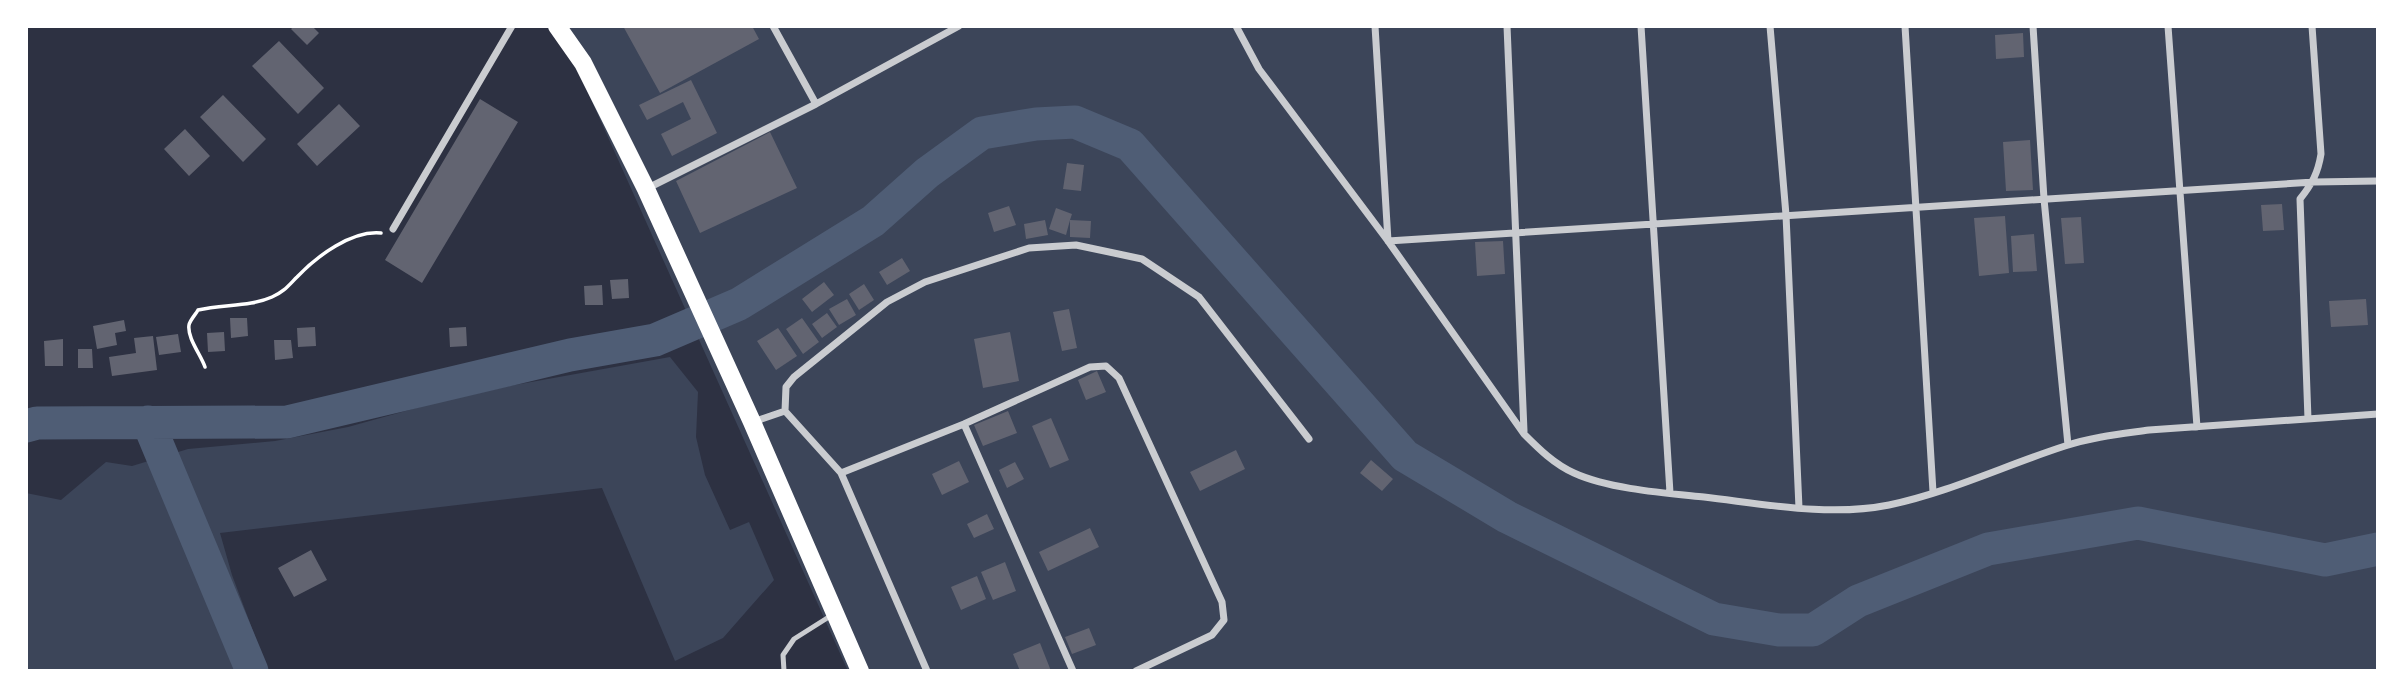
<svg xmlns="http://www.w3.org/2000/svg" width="2404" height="697" viewBox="0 0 2404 697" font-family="'Archivo Narrow',sans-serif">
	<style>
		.green { fill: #3c4559 }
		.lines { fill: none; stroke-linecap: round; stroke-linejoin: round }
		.river { stroke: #4f5d75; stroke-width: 33 }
		.building { fill: #626471 }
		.path { stroke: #fff; stroke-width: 3.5 }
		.service { stroke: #caccd0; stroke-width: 5 }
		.minor { stroke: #caccd0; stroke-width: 7 }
		.primary { stroke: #fff; stroke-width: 18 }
	</style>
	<rect width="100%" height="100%" fill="#2d3142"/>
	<path class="green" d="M558 26H2378V671H848Z
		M670 357 698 392 696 437 705 475 730 530 749 522 774 580 723 638 675 661 602 488 220 533 232 575 268 671H26V493L61 500 106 462 132 466 188 449 275 441 348 427 427 405 509 386Z"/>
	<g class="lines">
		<path class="river" d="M148 422 252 671
			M26 426 37 423 287 422 570 355 655 340 739 304 873 221 927 173 982 133 1036 124 1075 122 1130 145 1405 456 1507 517 1714 619 1779 630H1813L1858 601 1988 549 2138 523 2325 560 2378 549"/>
	</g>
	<path class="building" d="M294 26H312L319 33 307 45 291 29Z
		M623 26H752L759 39 660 93Z
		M2023 33 2024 57 1996 59 1995 35Z
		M279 41 324 88 298 114 252 66Z
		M691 80 717 133 672 156 661 134 691 119 683 102 647 120 639 105Z
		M223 95 266 139 243 162 200 117Z
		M480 99 518 122 422 283 385 260Z
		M339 104 360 126 317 166 297 144Z
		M185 129 210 156 189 176 164 149Z
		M770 132 797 188 700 233 676 181Z
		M2030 140 2033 190 2006 191 2003 142Z
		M1067 163 1084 165 1081 191 1063 189Z
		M2282 204 2284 230 2263 231 2261 205Z
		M1009 206 1016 225 994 232 988 213Z
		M1056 208 1072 214 1070 220 1091 221 1090 238 1070 237V220L1066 235 1049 229Z
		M2005 216 2009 273 1979 276 1974 218Z
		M2081 217 2084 263 2065 264 2061 218Z
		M1045 220 1048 235 1026 239 1024 224Z
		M2034 234 2037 271 2013 272 2011 236Z
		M1503 241 1505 274 1477 276 1475 242Z
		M902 258 910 271 887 285 879 272Z
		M628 279 629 298 612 299 610 280Z
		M824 282 834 295 812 312 802 299Z
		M864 284 874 300 859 310 849 294Z
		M602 285 603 305H585L584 286Z
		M847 299 856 315 839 325 829 309Z
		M2366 299 2368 325 2331 327 2329 301Z
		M1069 309 1077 348 1062 351 1053 312Z
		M827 313 837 327 822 338 812 324Z
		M230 318H247L248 336 231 338Z
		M802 318 819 342 803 354 786 329Z
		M124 320 126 331 115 333 117 345 97 349 93 326Z
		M315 327 316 346 298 347 297 328Z
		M466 327 467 346 450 347 449 328Z
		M778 328 797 356 776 370 757 341Z
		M224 332 225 351 208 352 207 333Z
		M1010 332 1019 381 983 388 974 339Z
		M178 334 181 352 159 355 156 337Z
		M153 336 157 370 112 376 109 357 136 353 134 338Z
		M63 339V366H45L44 341Z
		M274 340H291L293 358 275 360Z
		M78 349H92L93 368H78Z
		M1097 371 1106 392 1086 400 1078 380Z
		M1008 411 1017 433 983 446 974 425Z
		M1051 418 1069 460 1050 468 1032 426Z
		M1236 450 1245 469 1200 491 1190 472Z
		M1371 460 1393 479 1382 491 1360 473Z
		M959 461 969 482 942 495 932 474Z
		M1015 462 1024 479 1007 488 999 470Z
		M987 514 994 529 974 538 967 524Z
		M1090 528 1099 547 1048 571 1039 552Z
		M311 550 327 580 294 597 278 568Z
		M1005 562 1016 591 993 600 981 572Z
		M977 576 986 599 961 610 951 587Z
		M1089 628 1096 645 1072 654 1065 637Z
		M1040 643 1051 671H1020L1013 654Z"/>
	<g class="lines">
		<path class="path" d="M205 367C201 355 187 338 189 325 190 320 196 314 198 310 222 304 250 307 272 297 284 292 289 285 297 277 317 256 352 230 381 233"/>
		<path class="service" d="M784 671 783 655 794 639 832 615"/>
		<path class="minor" d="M773 26 816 104
			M1236 26 1259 69 1388 241 1524 434C1539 449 1554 464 1574 473 1609 489 1665 493 1704 497 1764 504 1829 517 1889 505 1950 492 2006 465 2065 446 2092 437 2121 434 2149 430L2378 414
			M1375 26 1388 241 2314 182 2378 181
			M1507 26 1524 431
			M1641 26 1670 493
			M1770 26 1786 215 1799 508
			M1905 26 1933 492
			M2033 26 2044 199 2068 445
			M2168 26 2197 427
			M646 189 816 104 959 26
			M393 229 512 26
			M785 411 786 387 794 377 887 302 925 282 1029 248 1076 245 1142 259 1199 297 1309 439
			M2308 419 2300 199C2312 184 2318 173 2321 154L2312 26
			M753 422 785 411 841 473 927 671
			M964 424 1073 671
			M841 473 964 424 1090 367 1106 366 1119 378 1222 602 1224 620 1212 635 1136 671"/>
		<path class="primary" d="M557 26 583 63 646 189 752 422 860 671"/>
	</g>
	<rect width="2404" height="697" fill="none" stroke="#ffffff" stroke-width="56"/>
</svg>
